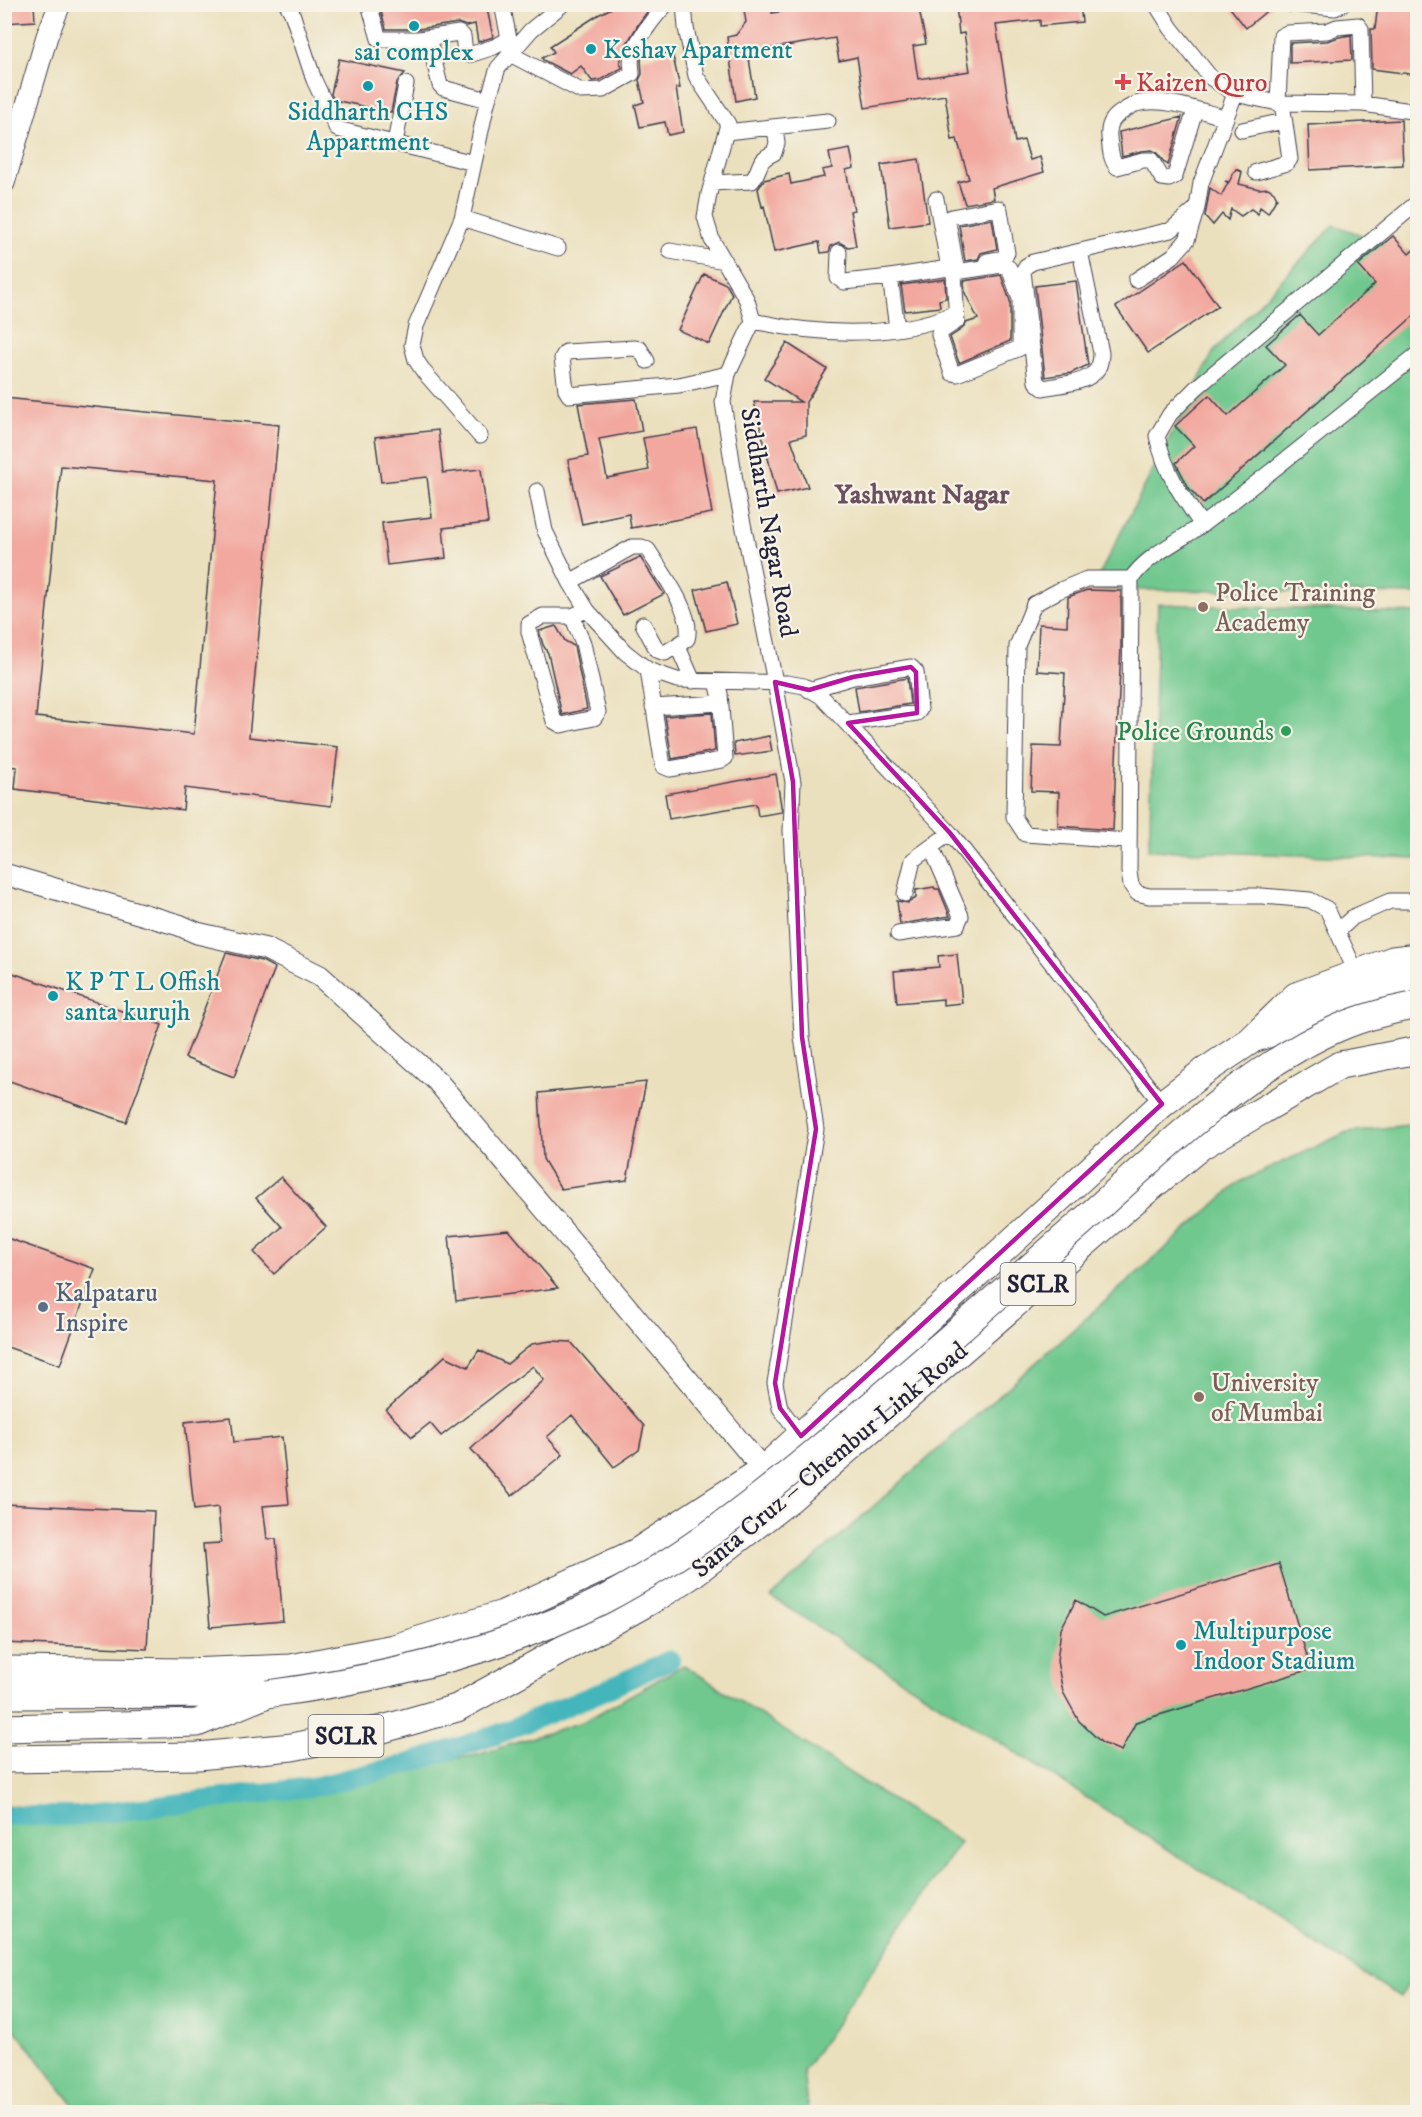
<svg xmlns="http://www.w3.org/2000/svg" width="1422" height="2117" viewBox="0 0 1422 2117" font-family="'IM FELL DW Pica',serif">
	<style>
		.green { fill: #6fc88e; stroke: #487564; stroke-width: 1.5 }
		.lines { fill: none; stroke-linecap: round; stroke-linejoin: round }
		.canal { stroke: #45b5bc; stroke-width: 20 }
		.building { fill: #f2a89f; fill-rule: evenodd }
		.street-casing { stroke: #403e4e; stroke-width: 17 }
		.secondary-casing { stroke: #403e4e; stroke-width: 23 }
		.highway-casing { stroke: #403e4e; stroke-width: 29 }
		.street { stroke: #fff; stroke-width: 15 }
		.secondary { stroke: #fff; stroke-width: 21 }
		.highway { stroke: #fff; stroke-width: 27 }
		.highway-bridge-casing { stroke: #403e4e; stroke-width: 29; stroke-linecap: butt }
		.highway-bridge { stroke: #fff; stroke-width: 27 }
		.marked { fill: none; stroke: #b5179e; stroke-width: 4.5; stroke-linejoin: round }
		.culture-dot { fill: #0f9aa8; stroke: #f7f3e8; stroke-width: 2 }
		.health-dot { fill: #e0444e; stroke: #f7f3e8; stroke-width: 2 }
		.education-dot { fill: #8d6e63; stroke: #f7f3e8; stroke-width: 2 }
		.leisure-dot { fill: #2e9e5b; stroke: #f7f3e8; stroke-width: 2 }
		.service-dot { fill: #5c6f8a; stroke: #f7f3e8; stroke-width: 2 }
		.labels { text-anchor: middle; stroke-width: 4.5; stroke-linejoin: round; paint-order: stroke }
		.shield { fill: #f7f3e8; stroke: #62616f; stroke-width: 1.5 }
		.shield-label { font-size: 24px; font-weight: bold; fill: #22223b }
		.culture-label { font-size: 26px; fill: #0d838f; stroke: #f7f3e8; text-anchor: start }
		.health-label { font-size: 26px; fill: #be3a42; stroke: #f7f3e8; text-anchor: start }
		.street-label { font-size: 26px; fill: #22223b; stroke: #f7f3e8 }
		.education-label { font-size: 26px; fill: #785e54; stroke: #f7f3e8; text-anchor: start }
		.leisure-label { font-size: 26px; fill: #27864d; stroke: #f7f3e8; text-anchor: end }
		.service-label { font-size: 26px; fill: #4e5e75; stroke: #f7f3e8; text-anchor: start }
		.neighbourhood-label { font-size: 27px; font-weight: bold; fill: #6b515e; stroke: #f7f3e8 }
	</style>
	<rect width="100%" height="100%" fill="#f7f3e8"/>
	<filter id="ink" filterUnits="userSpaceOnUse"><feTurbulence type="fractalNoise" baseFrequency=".0167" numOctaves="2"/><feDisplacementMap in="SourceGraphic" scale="12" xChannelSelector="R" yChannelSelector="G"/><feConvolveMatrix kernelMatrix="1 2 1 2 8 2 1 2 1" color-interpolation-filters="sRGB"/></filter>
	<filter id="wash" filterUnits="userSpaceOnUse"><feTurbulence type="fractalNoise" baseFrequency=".008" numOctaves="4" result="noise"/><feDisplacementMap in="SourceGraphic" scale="24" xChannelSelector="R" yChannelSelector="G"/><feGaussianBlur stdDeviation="1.35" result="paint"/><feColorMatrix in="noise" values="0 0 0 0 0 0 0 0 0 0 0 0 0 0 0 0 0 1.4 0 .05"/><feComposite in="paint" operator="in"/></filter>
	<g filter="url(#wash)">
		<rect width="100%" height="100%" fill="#ebe0bd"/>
		<path class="green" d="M1334 225 1417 255V594L1092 589 1214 351Z
			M1158 604 1417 613V859L1149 850Z
			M1417 1124 1418 1970 1400 1997 771 1597 1240 1182 1347 1132Z
			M684 1665 890 1799 960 1842 803 2072 808 2112H79L5 2017V1806L149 1810 477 1755 585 1721Z"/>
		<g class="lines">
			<path class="canal" d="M4 1816H80L318 1786 407 1764 496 1735 601 1692 670 1660"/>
		</g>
		<g id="blocks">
			<path class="building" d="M4 4H34L35 21 4 23Z
				M379 4H486L493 37 478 42 475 24 466 26 458 23 418 29H386Z
				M619 4H653L639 23 626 45 620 62 622 68 600 80 592 81 581 66 570 74 543 60 542 58 554 52 550 46 598 15Z
				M743 4H772V13L826 4H918L926 44 913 46 918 79 970 71 964 33 959 34 956 4H1080L1082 22 1040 26V20L996 25 1015 142 1024 140 1030 160 1040 157 1044 172 992 188 994 199 965 204 958 182 969 179 957 139 952 140 945 95 865 108 857 57 839 61 835 38 748 52 755 97 736 101 727 37 736 35 746 22Z
				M1227 4H1275L1246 28Z
				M1378 4H1391L1418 10V75L1372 69 1371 29H1375Z
				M1351 35 1352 60 1290 63V43L1327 41 1339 37Z
				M672 52 680 88H676L683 132 668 135 665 122 640 127 635 105 644 102 639 80 642 74 641 58Z
				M339 59 405 73 397 82 391 112 334 100 331 94Z
				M1182 117 1168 165 1164 162 1156 152 1152 150 1141 151 1122 156 1119 132Z
				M1401 120 1403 165 1310 170 1308 125Z
				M850 149 854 168 846 170 854 210 850 211 856 246 848 247 839 242 831 246 829 252 821 253 819 242 774 252 764 206 762 207 758 189 764 180 789 174 791 184 824 177 822 170 832 168 829 153Z
				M919 159 928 222 890 227 881 165Z
				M1236 169 1242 172 1239 184 1259 189 1268 188 1274 192 1277 198 1268 213 1260 207 1258 214 1251 209 1241 216 1231 209 1228 220 1222 214 1213 225 1205 216 1210 188 1221 196 1228 183 1225 181 1229 182Z
				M992 219 997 249 981 253 978 259 965 261 959 225Z
				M1393 236 1409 254 1418 246V312L1203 504 1189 488 1176 463 1194 446 1175 426 1209 395 1228 416 1285 365 1266 345 1300 315 1318 335 1375 284 1358 265Z
				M1186 260 1218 306 1148 353 1116 307Z
				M704 274 726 284 732 294 709 344 678 330Z
				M1001 275 1010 301V341L959 363 950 337 962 329 966 323 978 319 965 293 964 281Z
				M945 279 946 298 939 300 940 307 905 311 901 285Z
				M1076 281 1088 365 1071 373 1045 377 1035 286Z
				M787 343 827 369 806 402V435L791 439 808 487 777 494 754 402H801L764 378Z
				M4 398 279 425 249 737 338 747 331 806 185 788 183 810 15 789 17 767 4 766ZM61 466 217 480 194 734 36 717Z
				M636 399 642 431 599 439 607 478 649 470 643 438 697 429 712 513 631 528 629 514 582 524 568 460 588 456 578 404Z
				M438 430 443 473 481 469 488 523 443 528 446 558 387 565 382 523 432 517 427 477 381 482 375 437Z
				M640 557 664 594 623 615 600 576Z
				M727 582 737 624 706 631 695 590Z
				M1087 590 1121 591V646L1113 830 1058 826 1059 792 1031 791 1033 746 1061 747 1065 673 1037 671 1039 624 1067 626 1068 597Z
				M556 626 565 641 574 646 587 709 562 715 548 653 543 645 539 631Z
				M907 678 910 704 859 712 855 687Z
				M712 713 715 751 672 759 665 716Z
				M769 736 772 751 735 756 734 743Z
				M776 774 782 812 758 816 756 804 669 819 665 794Z
				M934 887 935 889H939L950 916 900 924 897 901 908 903 916 898V890Z
				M226 953 262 961 275 968 234 1077 185 1058Z
				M957 954 962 1003 943 1005V999L897 1003 894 971 939 967 938 956Z
				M4 970 162 1025 126 1122 4 1079Z
				M646 1082 627 1180 561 1189 543 1159 539 1093Z
				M281 1177 326 1227 274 1274 254 1252 282 1227 256 1198Z
				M509 1230 558 1288 456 1301 449 1236Z
				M4 1237 95 1269 60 1365 4 1346Z
				M551 1341 571 1342 644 1426 639 1450 614 1467 572 1415 547 1437 563 1455 512 1496 471 1449 544 1380 533 1366 441 1436 430 1423 412 1437 386 1410 445 1356 468 1367 479 1350 507 1364 532 1344Z
				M231 1417 234 1442 282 1437 289 1504 263 1506 267 1539H276L283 1621 210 1627 203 1544 221 1543 218 1507 194 1510 185 1422Z
				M4 1504 154 1511 147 1649 4 1643Z
				M1279 1564 1311 1669 1136 1722 1121 1751 1102 1743 1079 1721 1063 1692 1057 1661 1061 1629 1076 1600 1103 1617Z"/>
		</g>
	</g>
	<g filter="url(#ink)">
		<use href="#blocks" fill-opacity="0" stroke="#403e4e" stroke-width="1.5"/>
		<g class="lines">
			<g class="street-casing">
				<path id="street" d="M287 4 292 13 314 80 337 129 474 163
					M369 4 379 39H419L459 33 463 36 465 52 469 55 494 47 509 39
					M502 4 509 39 514 46
					M684 4 686 28 696 76 728 124 709 194 705 217 712 240 747 300 753 321 728 374 723 402 737 494 775 682 793 782 791 830 802 1037 816 1129 775 1383 780 1408 801 1436
					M1156 4 1171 28 1211 78 1235 94 1278 103 1363 104 1418 112
					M1290 4 1335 8 1342 4
					M430 45 440 85 443 88 488 100
					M510 54 581 91 603 90 632 74C632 67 630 61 632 55 636 41 656 14 667 4
					M1278 103 1281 36 1287 33 1327 31 1337 27 1358 25 1361 29 1363 104
					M1195 110 1175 176 1169 179 1162 178 1151 160H1143L1117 167C1110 159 1110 147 1109 137 1108 127 1111 119 1120 113 1125 110 1130 106 1136 104 1162 96 1201 111 1226 118
					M1242 130 1284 121
					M726 132 828 121
					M395 143 406 84
					M1256 172 1287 163 1290 159 1282 103
					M712 183 752 181C762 168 756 160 774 153L777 143 775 128
					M462 218 416 326 412 345 416 360 424 372 480 436
					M558 248 462 218 487 103 498 68 531 30 563 4
					M670 251 725 261
					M1080 251 1101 353C1101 357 1100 364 1098 368 1089 384 1060 384 1043 388L1036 382 1023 271 1026 266 1033 262 1171 230 1197 208
					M839 252 838 278 844 282 890 277
					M1002 265 1009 268 1020 299V348L957 374 952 373 939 335V333L957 321 954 274 956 272Z
					M956 267 948 222 951 217 998 208 1000 210 1007 253 1003 258 987 261
					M1136 280 1173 256 1187 240 1197 208 1201 183 1235 94
					M753 321C818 335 893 339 956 313
					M897 328 890 277 949 268 936 199
					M647 361 640 349 634 348 566 352 562 358 566 390 569 395 679 385 728 374
					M537 491 545 531 570 582 587 610 625 652 648 670 677 680 787 683 804 686 821 696 950 833 1162 1104
					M1202 525C1181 495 1165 472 1157 436L1170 414 1196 388 1418 202
					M570 582 632 547H642L648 550C661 571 695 615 687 639L665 653 657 650 643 624
					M572 616 583 643 598 712 594 718 561 725 554 721 529 632V624L543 616H572L587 610
					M678 647 693 681
					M648 670 663 766 670 769 722 760 725 758 720 694 717 682
					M809 690 853 677 911 667 916 672 920 709 917 713 848 723
					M653 707 721 703
					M1128 841 1025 834 1014 817 1017 646 1034 604 1058 591 1087 579H1131
					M905 894 913 860 950 833
					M1338 931 1353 917 1390 901H1418
					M898 934 957 925 961 916 931 847
					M1356 972 1327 909 1310 900 1262 896H1149L1137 893 1131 885 1129 872 1131 579C1148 554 1179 542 1203 524 1276 469 1346 411 1418 354"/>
			</g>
			<g class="secondary-casing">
				<path id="secondary" d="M4 183 47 36 60 4
					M4 874 179 925 197 933 266 949 320 976 437 1081 772 1480"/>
			</g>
			<g class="highway-casing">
				<path id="highway" d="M1256 1038 1295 1025 1332 1007 1384 987 1418 980
					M4 1670 187 1672 291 1668 394 1648 503 1614 637 1552 763 1470 1162 1104 1202 1073 1250 1041 1296 996 1393 960 1418 957
					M4 1695 254 1694
					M4 1728 197 1723 267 1694
					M4 1759 198 1756 292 1747 383 1729 457 1708 657 1597 690 1576 790 1499 1129 1205 1201 1146 1340 1065 1418 1050"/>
			</g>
			<use href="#street" class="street"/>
			<use href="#secondary" class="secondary"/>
			<use href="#highway" class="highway"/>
			<g class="highway-bridge-casing">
				<path id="highway-bridge" d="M267 1694C380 1679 501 1652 603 1600 689 1555 764 1495 838 1433 921 1364 1001 1293 1082 1222 1159 1154 1244 1069 1338 1028 1363 1017 1391 1010 1418 1005"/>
			</g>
			<use href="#highway-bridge" class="highway-bridge"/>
		</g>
	</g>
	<path class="marked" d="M911 667 916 672 917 713 848 723 950 833 1162 1104 801 1436 780 1408 775 1383 816 1129 802 1037 793 782 775 682 809 690 853 677Z"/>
	<g class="culture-dot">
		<circle cx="414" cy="26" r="6"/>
		<circle cx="591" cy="49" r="6"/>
		<circle cx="368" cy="86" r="6"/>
		<circle cx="53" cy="996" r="6"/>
		<circle cx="1181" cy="1645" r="6"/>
	</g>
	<path class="health-dot" d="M1120 73h6v6h6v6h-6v6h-6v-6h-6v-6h6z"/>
	<g class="education-dot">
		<circle cx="1203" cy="607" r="6"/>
		<circle cx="1199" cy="1397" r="6"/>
	</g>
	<circle class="leisure-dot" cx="1286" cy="731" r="6"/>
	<circle class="service-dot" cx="43" cy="1307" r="6"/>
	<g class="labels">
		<g class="shield">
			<rect x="1000.5" y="1263" width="75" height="42" rx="4.5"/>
			<rect x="308.5" y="1715" width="75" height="42" rx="4.5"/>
		</g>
		<g class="shield-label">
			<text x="1038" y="1292">SCLR</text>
			<text x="346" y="1744">SCLR</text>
		</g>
		<g class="culture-label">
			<text x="603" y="58">Keshav Apartment</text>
			<text x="414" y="60" text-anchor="middle">sai complex</text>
			<text x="368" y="120" text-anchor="middle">Siddharth CHS<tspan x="368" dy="30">Appartment</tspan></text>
			<text x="65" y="990">K P T L Offish<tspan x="65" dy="30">santa kurujh</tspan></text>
			<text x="1193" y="1639">Multipurpose<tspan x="1193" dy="30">Indoor Stadium</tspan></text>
		</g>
		<g class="health-label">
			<text x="1136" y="91">Kaizen Quro</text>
		</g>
		<g class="street-label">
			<text transform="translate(770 522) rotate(80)" y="9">Siddharth Nagar Road</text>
			<text transform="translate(829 1459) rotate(-40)" y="9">Santa Cruz – Chembur Link Road</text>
		</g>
		<g class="education-label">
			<text x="1215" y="601">Police Training<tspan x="1215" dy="30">Academy</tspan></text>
			<text x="1211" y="1391">University<tspan x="1211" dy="30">of Mumbai</tspan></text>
		</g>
		<g class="leisure-label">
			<text x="1274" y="740">Police Grounds</text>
		</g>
		<g class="service-label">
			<text x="55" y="1301">Kalpataru<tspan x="55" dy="30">Inspire</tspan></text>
		</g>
		<g class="neighbourhood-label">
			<text x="922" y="503">Yashwant Nagar</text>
		</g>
	</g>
	<rect width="1422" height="2117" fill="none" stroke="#f7f3e8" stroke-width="24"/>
</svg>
